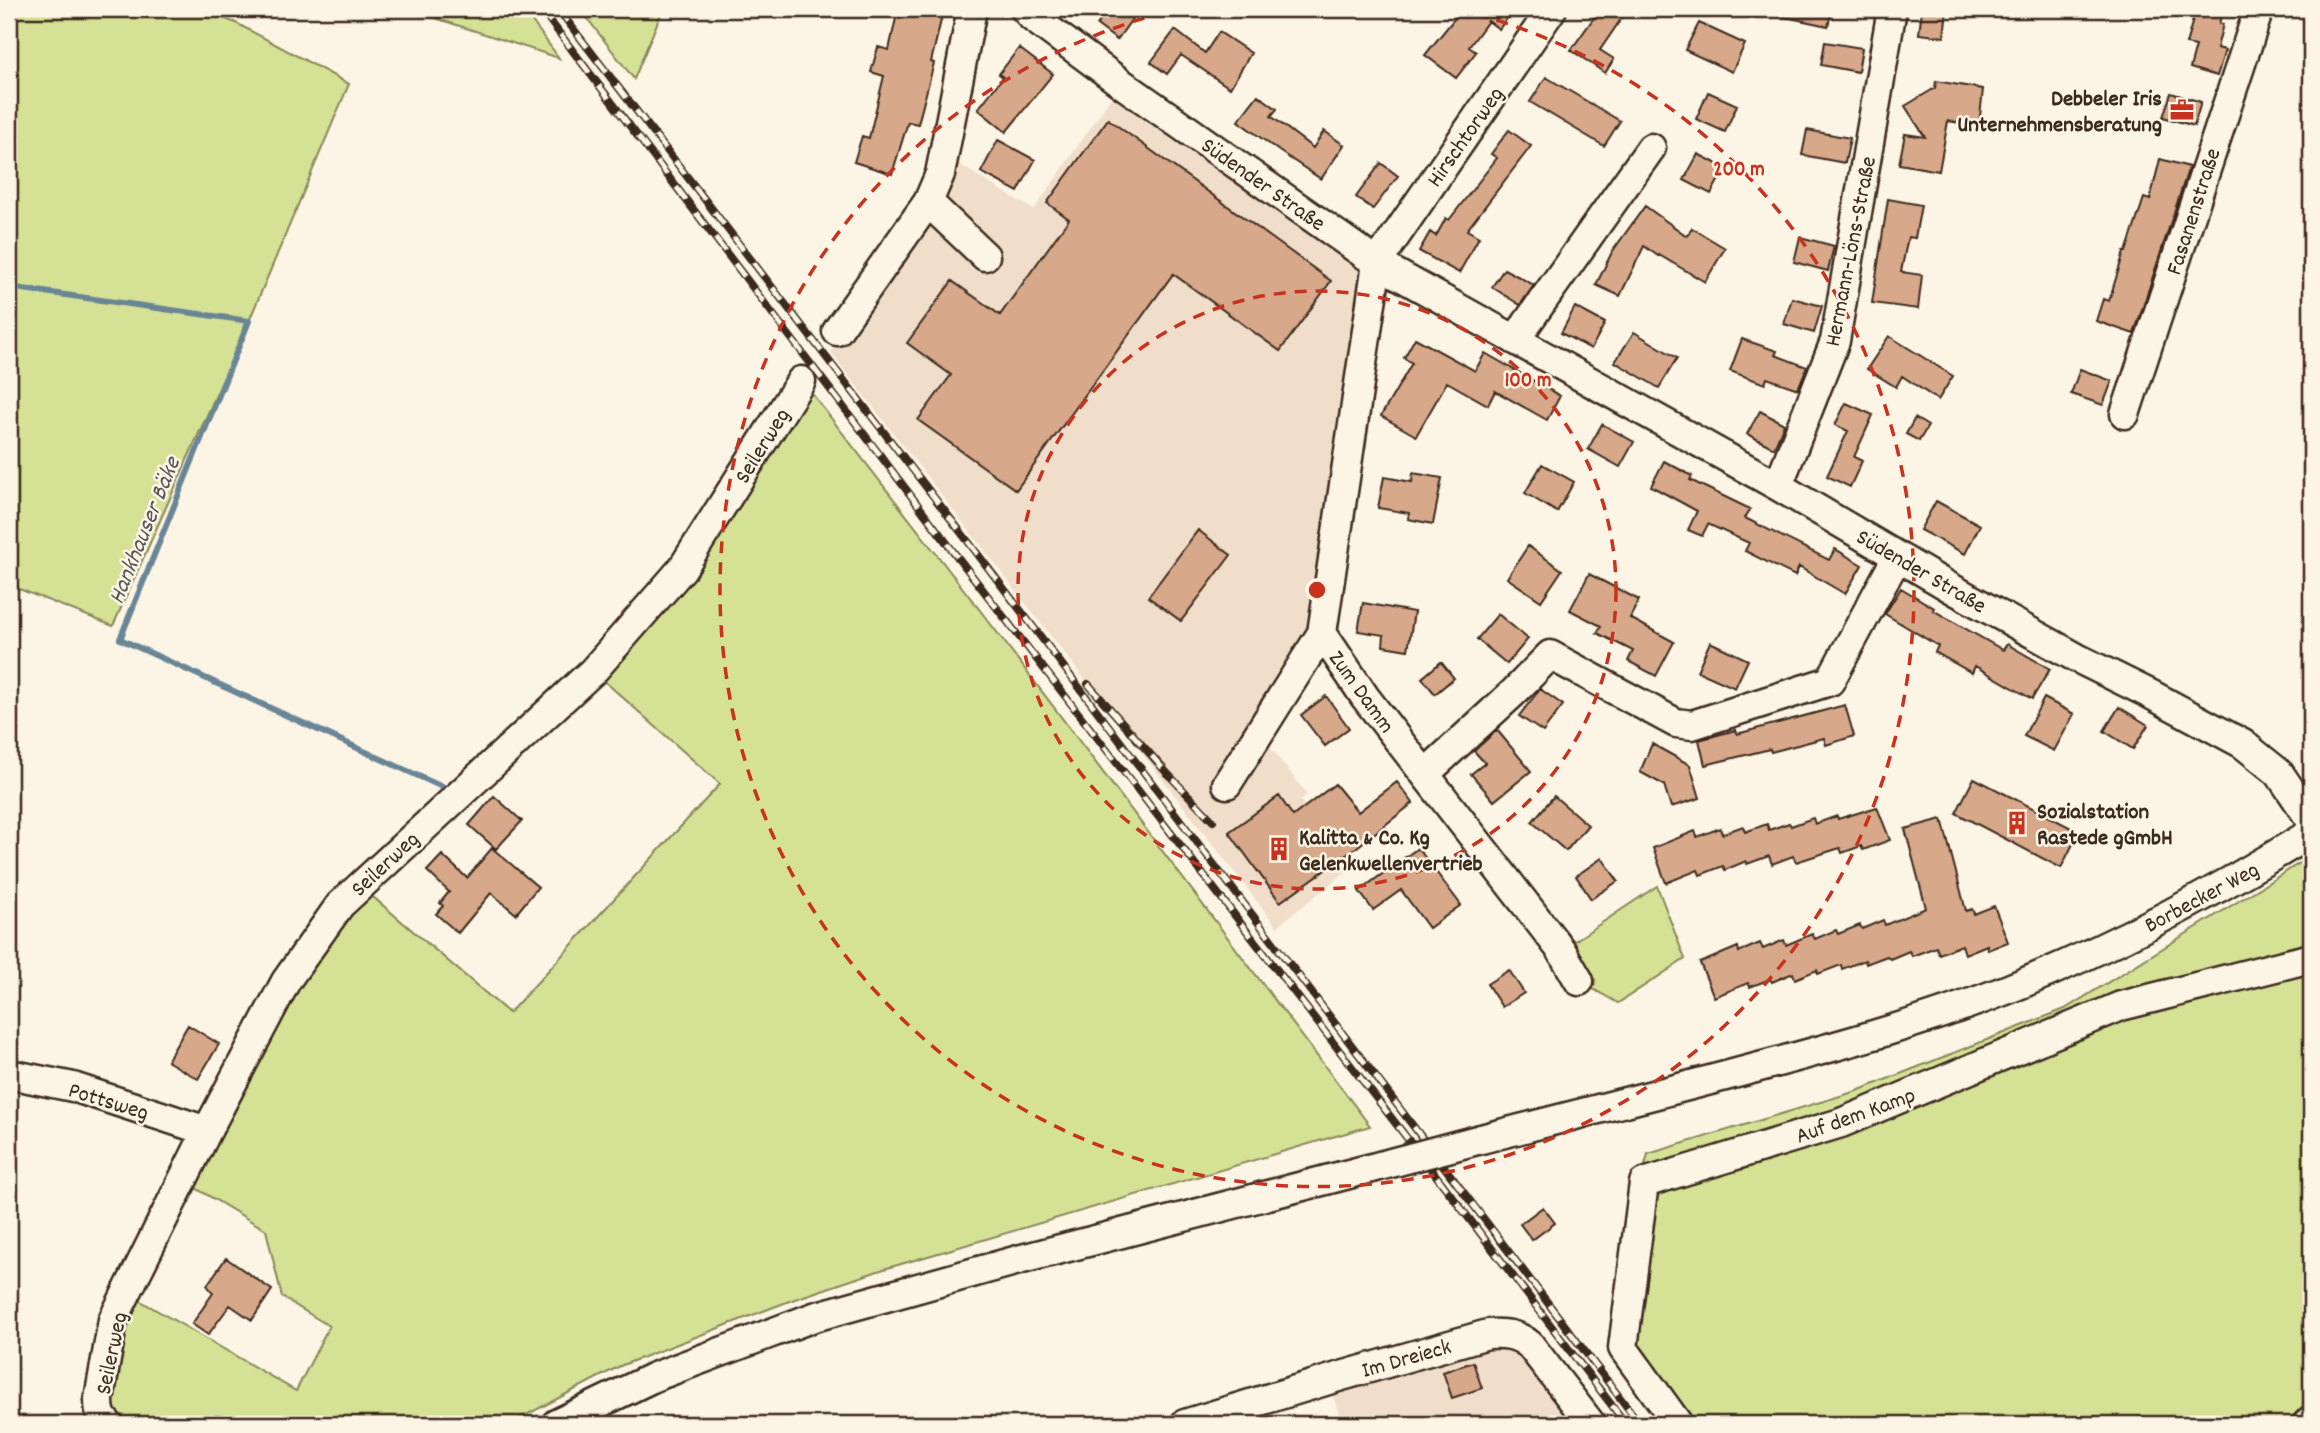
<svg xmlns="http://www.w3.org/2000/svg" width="2320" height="1433" viewBox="0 0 2320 1433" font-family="Dekko,sans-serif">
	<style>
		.built { fill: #f1deca }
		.green { fill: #d5e295; stroke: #88865a; stroke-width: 2 }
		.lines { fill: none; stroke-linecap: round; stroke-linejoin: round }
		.stream { stroke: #698596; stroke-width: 6 }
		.building { fill: #d8a88a; stroke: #3b2a1e; stroke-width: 2 }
		.minor-casing { stroke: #3b2a1e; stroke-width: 33 }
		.path { stroke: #3b2a1e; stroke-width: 3.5; stroke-dasharray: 7 5; stroke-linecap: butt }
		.minor { stroke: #fcf5e5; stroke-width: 28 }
		.rail-casing { stroke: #3b2a1e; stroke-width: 8 }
		.rail { stroke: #fcf5e5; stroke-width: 5; stroke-dasharray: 16; stroke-linecap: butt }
		.minor-bridge-casing { stroke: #3b2a1e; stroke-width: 33; stroke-linecap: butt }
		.minor-bridge { stroke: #fcf5e5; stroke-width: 28 }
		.ring { fill: none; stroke: #c8321e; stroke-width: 3.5; stroke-dasharray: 12 9 }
		.labels { text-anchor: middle; stroke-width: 5; stroke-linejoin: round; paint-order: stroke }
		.poi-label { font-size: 23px; font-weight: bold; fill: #3b2a1e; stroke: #fcf5e5; text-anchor: start }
		.street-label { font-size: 23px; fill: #3b2a1e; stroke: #fcf5e5 }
		.water-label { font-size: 24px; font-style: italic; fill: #52585a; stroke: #fcf5e5 }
		.centre { fill: #c8321e; stroke: #fcf5e5; stroke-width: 3.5 }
		.ring-label { font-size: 21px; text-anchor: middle; font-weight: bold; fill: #c8321e; stroke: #fcf5e5; stroke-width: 5; stroke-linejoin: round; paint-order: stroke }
	</style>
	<rect width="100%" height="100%" fill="#fcf5e5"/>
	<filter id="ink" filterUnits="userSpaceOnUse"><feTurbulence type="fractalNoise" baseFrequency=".0143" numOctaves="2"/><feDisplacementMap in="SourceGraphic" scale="14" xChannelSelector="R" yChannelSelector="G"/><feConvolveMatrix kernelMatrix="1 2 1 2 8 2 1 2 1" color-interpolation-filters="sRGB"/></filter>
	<g filter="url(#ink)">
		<path class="built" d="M1121 83 1377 263 1322 633 1266 742 1307 794 1301 801 1350 868 1277 927 831 353 943 178 947 157 1034 210Z
			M1530 1335 1598 1424H1343L1330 1388Z"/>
		<path class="green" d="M9 9H199L236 23 349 84 249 321 113 626 9 585Z
			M407 9H523L559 58Z
			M580 9H663L634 79Z
			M803 382 1003 640 1370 1126 884 1269 792 1300 620 1366 509 1424H118L106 1401 132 1296 296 1391 329 1326 282 1297 266 1230 189 1184 286 981 359 885 509 1013 720 784 593 671Z
			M2311 856V1412L2298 1424H1668L1618 1360 1641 1181 1648 1154 1857 1091 2065 1009Z
			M1657 886 1685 959 1618 1003 1579 981 1561 950Z"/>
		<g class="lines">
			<path class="stream" d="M9 287 249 321 120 639 451 791"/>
		</g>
		<path class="building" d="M898 9H928L943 12 931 62 934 63 918 124 908 122 892 174 854 162 862 136 869 138 884 76 871 72 878 47 889 50Z
			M1109 9H1139L1117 40 1097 25Z
			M1462 9H1514L1499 29 1488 21 1469 47 1476 52 1456 78 1425 55Z
			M1600 9H1628L1600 50 1614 59 1605 73 1571 50Z
			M1780 9H1832L1828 26 1780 16Z
			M1922 9H1947L1944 37 1919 34Z
			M2196 9H2224L2219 23 2223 24 2217 48 2225 50 2217 76 2190 68 2196 46 2186 44Z
			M1699 23 1745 44 1732 72 1685 50Z
			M1175 30 1205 53 1219 32 1251 53 1230 88 1181 55 1167 74 1151 62Z
			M1825 42 1862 48 1858 72 1821 65Z
			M1019 48 1053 74 1006 132 978 109 1003 77 999 74Z
			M1546 77 1620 121 1604 146 1530 102Z
			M1936 81 1983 89 1979 126 1948 121 1939 171 1899 164 1905 134 1925 137 1905 106 1935 88Z
			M1708 92 1737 105 1725 132 1696 119Z
			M2171 93 2201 102 2194 126 2163 117Z
			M1258 95 1277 109 1271 116 1313 148 1324 131 1344 145 1321 179 1279 151 1238 121Z
			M1108 119 1331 281 1280 351 1173 274 1016 490 918 420 951 375 907 343 952 281 1000 315 1069 219 1047 203Z
			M1509 130 1531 146 1467 230 1479 237 1459 273 1419 251 1430 232 1436 236 1446 218 1449 220 1497 158 1491 154Z
			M1807 130 1850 138 1845 163 1802 155Z
			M998 140 1035 160 1018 192 981 172Z
			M1698 154 1725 168 1711 194 1684 180Z
			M2160 159 2189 167 2134 334 2096 321 2103 299 2109 301 2124 252H2126L2144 198 2150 200Z
			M1381 163 1398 176 1373 209 1356 197Z
			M1888 199 1921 205 1915 238 1908 237 1901 272 1922 275 1918 309 1872 303Z
			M1645 206 1687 236 1692 228 1725 248 1705 282 1659 255 1658 256 1644 246 1620 296 1596 285 1612 252Z
			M1800 237 1834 246 1828 271 1794 262Z
			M1504 269 1534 285 1520 305 1492 287Z
			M1792 298 1822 306 1814 333 1784 324Z
			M1575 307 1605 323 1591 349 1561 333Z
			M1634 332 1677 358 1659 388 1615 362Z
			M1889 336 1953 376 1938 400 1902 376 1896 387 1867 369Z
			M1415 338 1475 371 1485 353 1560 396 1547 420 1495 391 1488 405 1447 382 1416 436 1381 416 1412 363 1404 358Z
			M1742 339 1777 351 1775 355 1807 367 1798 389 1767 378 1765 384 1730 371Z
			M2080 369 2112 381 2103 405 2071 394Z
			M1846 403 1873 415 1854 457 1862 461 1850 487 1827 476 1848 431 1835 425Z
			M1760 411 1784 424 1774 448 1747 434Z
			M1915 418 1928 426 1919 441 1906 434Z
			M1602 424 1634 442 1620 467 1588 449Z
			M1664 461 1692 476 1690 480 1750 509 1745 518 1829 560 1835 549 1862 565 1845 594 1799 567 1795 576 1745 551 1749 543 1708 524 1702 536 1688 530 1697 511 1651 486Z
			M1542 464 1574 482 1557 512 1525 493Z
			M1413 473 1442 478 1433 524 1408 519 1409 513 1378 508 1384 477 1412 482Z
			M1936 501 1980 525 1965 554 1920 530Z
			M1198 530 1231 555 1181 621 1148 597Z
			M1528 546 1562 570 1541 601 1507 578Z
			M1589 574 1639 600 1630 618 1674 642 1656 676 1628 661 1633 651 1597 633 1601 626 1570 610Z
			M1901 588 1934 608 1933 610 2003 650 2007 644 2050 669 2032 699 1975 666 1972 673 1935 652 1938 646 1885 614Z
			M1363 603 1414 612 1408 650 1383 646 1384 635 1358 631Z
			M1498 614 1528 639 1507 664 1477 639Z
			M1710 642 1748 660 1735 688 1697 671Z
			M1441 662 1454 678 1435 694 1422 678Z
			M1540 689 1563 705 1543 732 1519 716Z
			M1326 696 1349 728 1325 746 1301 715Z
			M2044 698 2074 714 2054 751 2024 736Z
			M1845 705 1854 736 1826 745 1824 738 1771 752 1770 749 1705 765 1699 740 1736 730 1737 734Z
			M2119 707 2148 725 2133 749 2104 731Z
			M1497 730 1531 771 1494 801 1471 774 1485 763 1474 751Z
			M1652 744 1690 765 1700 798 1671 807 1664 785 1640 772Z
			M1974 778 2079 832 2061 868 1956 813Z
			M1397 782 1413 803 1352 851 1280 902 1229 832 1279 796 1293 816 1335 784 1358 812Z
			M494 796 522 821 496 849 469 825Z
			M1554 796 1588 825 1566 851 1532 822Z
			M1877 807 1890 840 1863 850 1861 846 1842 853 1840 848 1796 862 1793 856 1772 864 1769 856 1747 864 1746 861 1725 870 1723 866 1700 875 1698 870 1666 883 1653 848 1695 831 1697 837 1720 828 1722 834 1743 826 1745 832 1767 824 1769 830 1789 823 1791 826 1813 818 1815 824 1837 816 1838 819Z
			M1942 819 1966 911 1972 909 1974 914 1994 906 2008 942 1988 950 1987 945 1965 954 1962 945 1939 954 1936 947 1912 956 1909 951 1890 959 1887 956 1866 964 1865 960 1842 969 1841 965 1818 974 1817 970 1795 979 1793 973 1772 982 1770 979 1750 987 1748 983 1714 997 1700 963 1738 947 1739 952 1760 943 1763 949 1784 940 1786 945 1812 934 1815 939 1836 930 1838 934 1860 925 1862 929 1883 920 1885 925 1926 908 1905 829Z
			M492 848 538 887 516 914 491 893 458 933 436 914 443 906 440 903 449 892 427 871 442 855 467 878Z
			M1418 848 1461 905 1429 928 1401 890 1373 910 1359 891Z
			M1602 858 1618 881 1591 899 1576 876Z
			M1509 970 1524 993 1502 1007 1487 984Z
			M188 1025 219 1044 198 1079 167 1061Z
			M1543 1207 1555 1223 1532 1240 1520 1224Z
			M226 1258 272 1290 252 1320 230 1305 208 1335 192 1324 213 1293 207 1285Z
			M1473 1362 1482 1388 1452 1398 1443 1372Z"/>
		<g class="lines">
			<g class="minor-casing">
				<path id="minor" d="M1025 9 1032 17 1121 83 1377 263 1778 486 1951 588 2077 658 2150 694 2243 744 2279 773 2311 820
					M1552 9 1377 263 1322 633 1365 697 1561 950 1579 981
					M928 202 985 256
					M837 331 928 202 940 174 972 9
					M1515 340 1651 148
					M2125 414 2259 9
					M1778 486 1835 341 1892 9
					M1425 774 1513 693 1550 655 1676 723 1692 725 1830 681 1897 557
					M1227 784 1322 633
					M9 1074 73 1087 207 1131
					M1481 1139C1575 1115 1670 1091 1763 1066 1845 1044 1927 1021 2006 990 2113 947 2213 894 2311 833
					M108 1424C100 1417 99 1410 99 1399L113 1320 207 1131 286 981 340 905 593 671 682 569 801 381
					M556 1424 654 1377 814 1317 1022 1259 1372 1168
					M1185 1424 1338 1377 1488 1334C1505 1333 1517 1334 1530 1345L1591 1424
					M1678 1424 1623 1348 1644 1183 1841 1123 2121 1006 2311 958
					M2307 1424 2311 1420"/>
			</g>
			<path class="path" d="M521 1424 533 1418"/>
			<use href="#minor" class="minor"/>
			<g class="rail-casing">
				<path id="rail" d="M541 9 956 555 1458 1204 1626 1424
					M558 9 970 544 1640 1424
					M1088 684 1167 773 1213 821"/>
			</g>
			<use href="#rail" class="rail"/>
			<g class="minor-bridge-casing">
				<path id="minor-bridge" d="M1372 1168 1481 1139"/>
			</g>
			<use href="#minor-bridge" class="minor-bridge"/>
		</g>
	</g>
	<g class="ring">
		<circle cx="1317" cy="590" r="299"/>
		<path d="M1456 9A597 597 0 1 1 1178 9"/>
	</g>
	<defs>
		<g id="office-bare" transform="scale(1.89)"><path d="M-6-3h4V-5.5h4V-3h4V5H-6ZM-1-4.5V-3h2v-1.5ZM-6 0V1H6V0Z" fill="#c8321e" stroke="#fcf5e5" stroke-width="2.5" paint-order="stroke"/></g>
		<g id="building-bare" transform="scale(1.89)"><path d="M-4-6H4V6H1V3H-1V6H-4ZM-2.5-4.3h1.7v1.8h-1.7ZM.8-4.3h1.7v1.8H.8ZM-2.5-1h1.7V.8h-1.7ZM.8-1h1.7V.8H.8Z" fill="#c8321e" stroke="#fcf5e5" stroke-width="2.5" paint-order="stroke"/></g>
	</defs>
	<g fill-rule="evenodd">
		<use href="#office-bare" x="2182" y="110"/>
		<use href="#building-bare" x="2017" y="823"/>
		<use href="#building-bare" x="1279" y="849"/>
	</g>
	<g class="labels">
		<g class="poi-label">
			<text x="2162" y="105" text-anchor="end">Debbeler Iris<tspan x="2162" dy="26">Unternehmensberatung</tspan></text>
			<text x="2037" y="818">Sozialstation<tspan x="2037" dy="26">Rastede gGmbH</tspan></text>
			<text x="1299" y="844">Kalitta &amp; Co. Kg<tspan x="1299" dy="26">Gelenkwellenvertrieb</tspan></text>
		</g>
		<g class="street-label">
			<text transform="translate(1464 136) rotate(-55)" y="8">Hirschtorweg</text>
			<text transform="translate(1264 183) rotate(35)" y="8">Südender Straße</text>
			<text transform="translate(2192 211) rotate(-72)" y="8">Fasanenstraße</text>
			<text transform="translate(1849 251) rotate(-79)" y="8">Hermann-Löns-Straße</text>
			<text transform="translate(761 445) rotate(-58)" y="8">Seilerweg</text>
			<text transform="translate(1922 570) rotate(30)" y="8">Südender Straße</text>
			<text transform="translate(1363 691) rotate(54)" y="8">Zum Damm</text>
			<text transform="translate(384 863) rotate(-43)" y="8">Seilerweg</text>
			<text transform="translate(2201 896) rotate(-28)" y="8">Borbecker Weg</text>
			<text transform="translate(109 1100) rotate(17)" y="8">Pottsweg</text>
			<text transform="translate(1855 1114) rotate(-20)" y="8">Auf dem Kamp</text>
			<text transform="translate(110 1353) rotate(-78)" y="8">Seilerweg</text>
			<text transform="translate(1406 1357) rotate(-16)" y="8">Im Dreieck</text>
		</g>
		<g class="water-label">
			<text transform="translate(143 530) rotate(-68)" y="8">Hankhauser Bäke</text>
		</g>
	</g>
	<circle cx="1317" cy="590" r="10" class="centre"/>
	<g class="ring-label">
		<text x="1739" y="175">200 m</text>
		<text x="1528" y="386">100 m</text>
	</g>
	<rect width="2320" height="1433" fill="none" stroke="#fcf5e5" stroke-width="35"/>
	<rect x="18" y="18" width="2285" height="1398" fill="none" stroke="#3b2a1e" stroke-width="2.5" filter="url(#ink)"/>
</svg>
